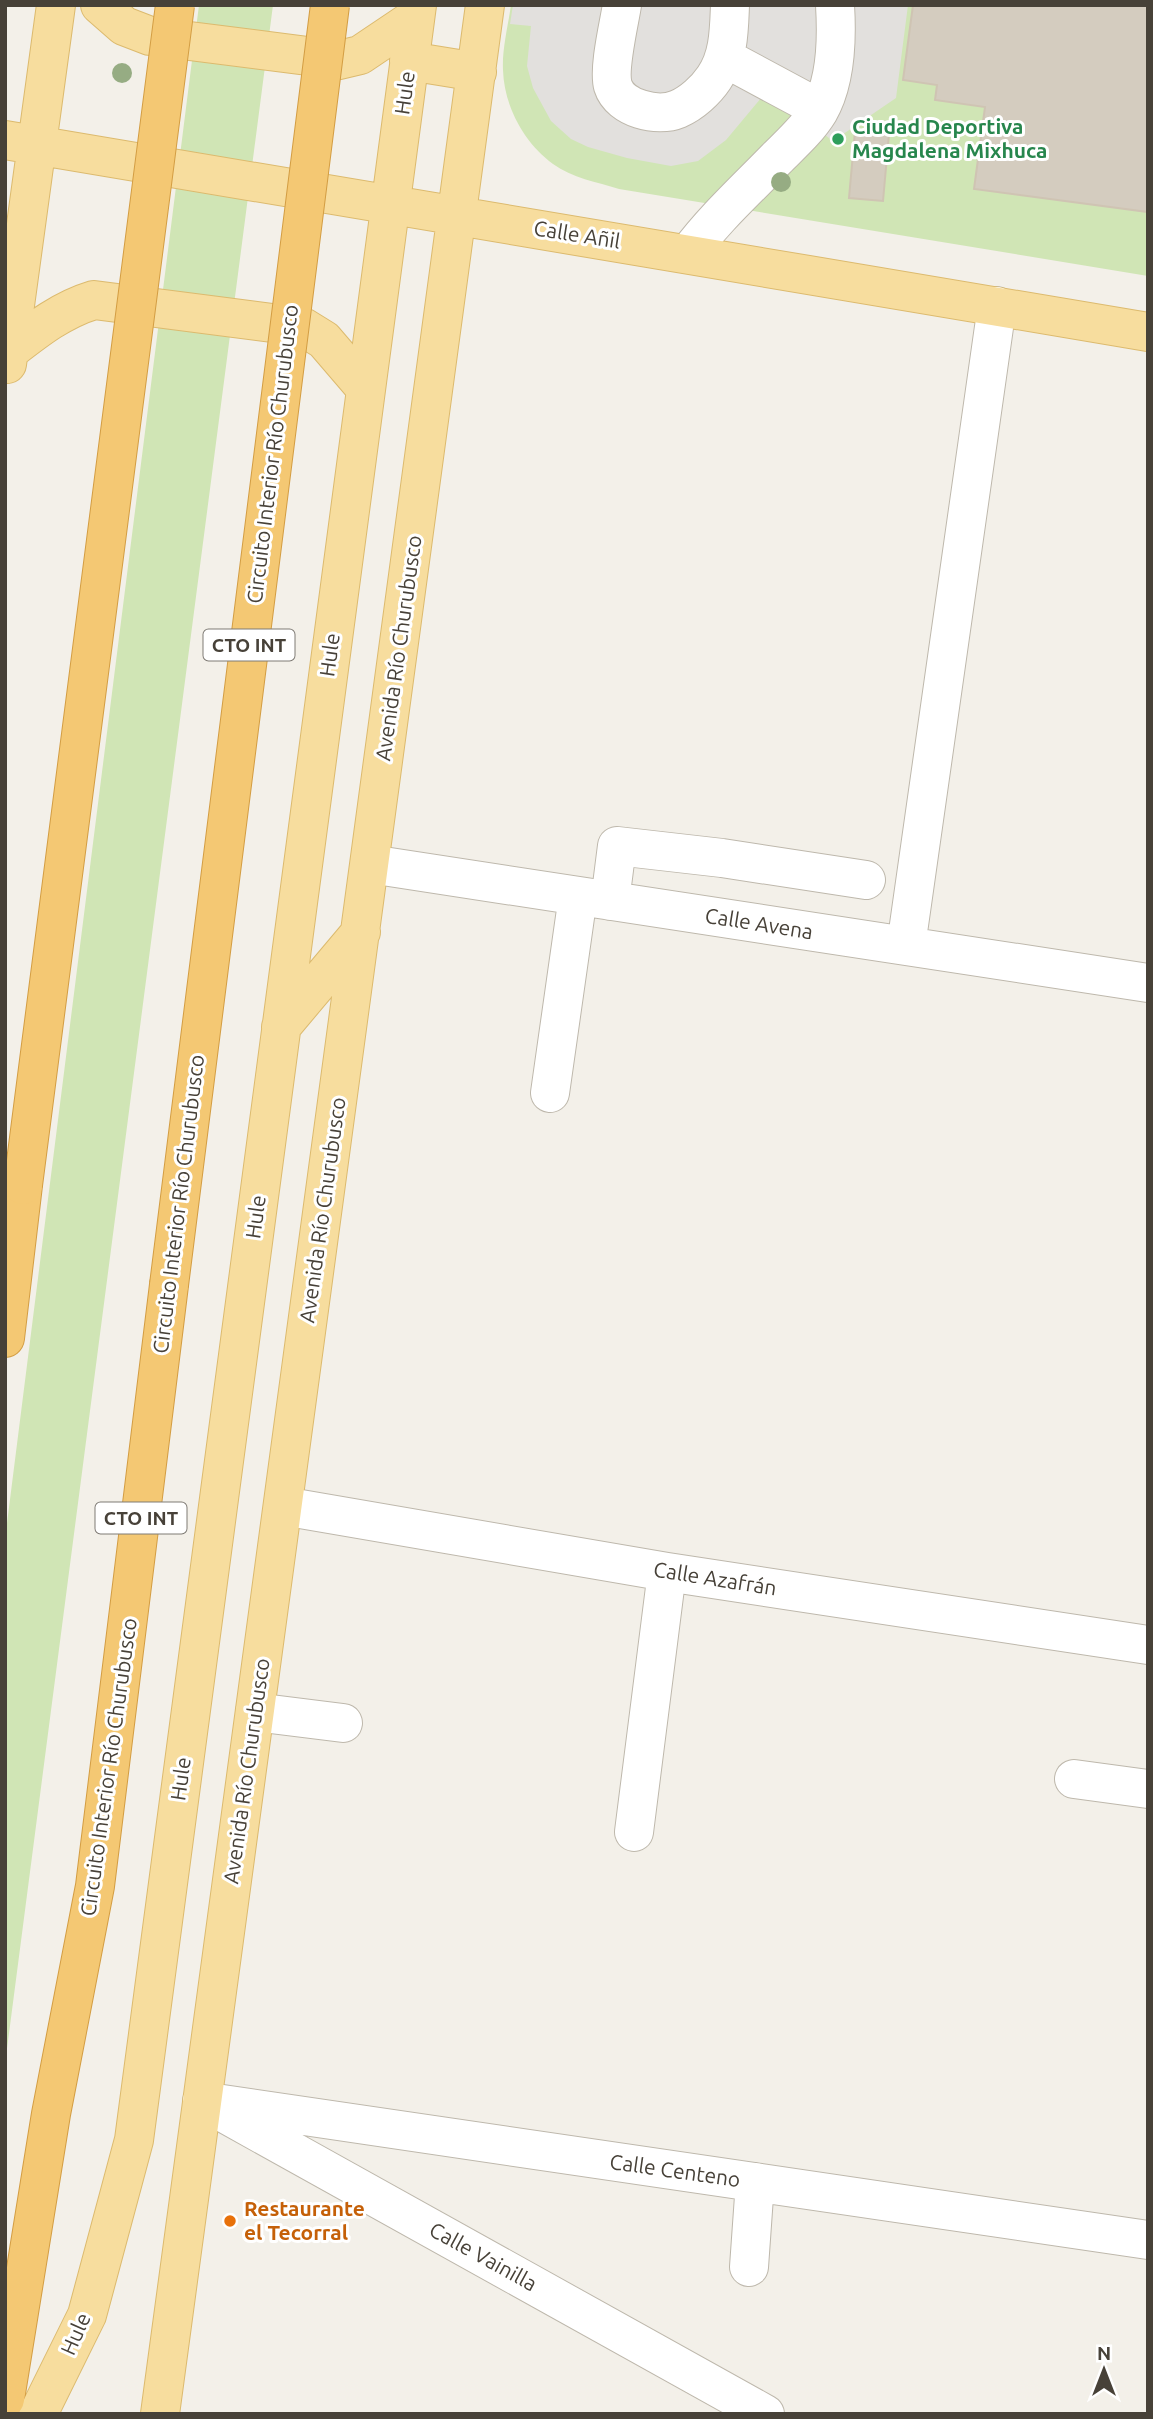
<svg xmlns="http://www.w3.org/2000/svg" width="1153" height="2419" viewBox="0 0 1153 2419" font-family="Ubuntu,sans-serif">
	<style>
		.green { fill: #d0e5b5 }
		.parking { fill: #e2e0dd }
		.building { fill: #d4ccbf; stroke: #cfc4b3; stroke-width: 2 }
		.lines { fill: none; stroke-linecap: round; stroke-linejoin: round }
		.minor-casing { stroke: #beb8ac; stroke-width: 40 }
		.major-casing { stroke: #dcba6e; stroke-width: 40 }
		.highway-casing { stroke: #d39d43; stroke-width: 40 }
		.minor { stroke: #fff; stroke-width: 38 }
		.major { stroke: #f7dd9e; stroke-width: 38 }
		.highway { stroke: #f4c873; stroke-width: 38 }
		.highway-bridge-casing { stroke: #d39d43; stroke-width: 40; stroke-linecap: butt }
		.highway-bridge { stroke: #f4c873; stroke-width: 38 }
		.tree { fill: #96ac83 }
		.leisure-dot { fill: #2e9e5b; stroke: #fff; stroke-width: 2.5 }
		.food-dot { fill: #e8710a; stroke: #fff; stroke-width: 2.5 }
		.labels { text-anchor: middle; stroke-width: 6; stroke-linejoin: round; paint-order: stroke }
		.shield { fill: #fff; stroke: #7e7a74; stroke-width: 2 }
		.shield-label { font-size: 19px; font-weight: bold; fill: #474138 }
		.street-label { font-size: 21px; fill: #474138; stroke: #fff }
		.leisure-label { font-size: 21px; font-weight: bold; fill: #27864d; stroke: #fff; text-anchor: start }
		.food-label { font-size: 21px; font-weight: bold; fill: #c56008; stroke: #fff; text-anchor: start }
	</style>
	<rect width="100%" height="100%" fill="#f3f0e9"/>
	<path class="green" d="M199 5H273L5 2064V1539Z
		M511 5H1148V276L619 189C597 182 572 178 553 164 524 143 504 106 503 70 502 49 508 26 511 5Z"/>
	<path class="parking" d="M513 5H908L896 98 833 141 767 91 726 140 698 161 671 166 627 158 588 147 571 139 551 121 533 88 527 66 531 26 510 24Z"/>
	<path class="building" d="M913 5H1148V212L974 189 985 107 935 100 937 85 903 80Z
		M855 131 889 134 883 201 849 198Z"/>
	<g class="lines">
		<g class="minor-casing">
			<path id="minor" d="M622 5C619 24 608 69 613 86 620 108 657 118 678 109 692 103 706 90 714 78 729 57 729 30 730 5
				M725 58 820 109
				M688 254C714 219 746 190 776 159 791 144 808 129 819 111 836 82 837 37 835 5
				M370 864 1148 983
				M610 901 617 846 722 858 866 880
				M906 946 997 306
				M550 1093 578 896
				M283 1506 667 1572 1148 1645
				M255 1712 343 1723
				M1074 1779 1148 1789
				M634 1832 667 1572
				M202 2101 1148 2240
				M222 2112 765 2414
				M749 2267 755 2182"/>
		</g>
		<g class="major-casing">
			<path id="major" d="M100 5 124 26 150 36 339 60 360 55 415 18
				M409 61 477 72
				M5 140 1148 332
				M9 351C36 330 61 310 94 300L303 327 324 340 366 389
				M7 364 56 5
				M281 1027 361 932
				M38 2414 87 2315 134 2140 417 5
				M160 2414 485 5"/>
		</g>
		<g class="highway-casing">
			<path id="highway" d="M5 1338 23 1185
				M5 2399 51 2114 95 1886 169 1285"/>
		</g>
		<use href="#minor" class="minor"/>
		<use href="#major" class="major"/>
		<use href="#highway" class="highway"/>
		<g class="highway-bridge-casing">
			<path id="highway-bridge" d="M23 1185 175 5
				M169 1285 330 5"/>
		</g>
		<use href="#highway-bridge" class="highway-bridge"/>
	</g>
	<g class="tree">
		<circle cx="122" cy="73" r="10"/>
		<circle cx="781" cy="182" r="10"/>
	</g>
	<circle class="leisure-dot" cx="838" cy="139" r="7"/>
	<circle class="food-dot" cx="230" cy="2221" r="7"/>
	<g class="labels">
		<g class="shield">
			<rect x="203.5" y="629.5" width="91" height="31" rx="5"/>
			<rect x="95.5" y="1502.5" width="91" height="31" rx="5"/>
		</g>
		<g class="shield-label">
			<text x="249" y="652">CTO INT</text>
			<text x="141" y="1525">CTO INT</text>
		</g>
		<g class="street-label">
			<text transform="translate(405 93) rotate(-82)" y="7">Hule</text>
			<text transform="translate(577 235) rotate(9)" y="7">Calle Añil</text>
			<text transform="translate(273 454) rotate(-83)" y="7">Circuito Interior Río Churubusco</text>
			<text transform="translate(399 648) rotate(-82)" y="7">Avenida Río Churubusco</text>
			<text transform="translate(330 655) rotate(-82)" y="7">Hule</text>
			<text transform="translate(759 924) rotate(9)" y="7">Calle Avena</text>
			<text transform="translate(179 1204) rotate(-83)" y="7">Circuito Interior Río Churubusco</text>
			<text transform="translate(323 1210) rotate(-82)" y="7">Avenida Río Churubusco</text>
			<text transform="translate(256 1217) rotate(-82)" y="7">Hule</text>
			<text transform="translate(715 1579) rotate(9)" y="7">Calle Azafrán</text>
			<text transform="translate(109 1767) rotate(-82)" y="7">Circuito Interior Río Churubusco</text>
			<text transform="translate(247 1771) rotate(-82)" y="7">Avenida Río Churubusco</text>
			<text transform="translate(181 1779) rotate(-82)" y="7">Hule</text>
			<text transform="translate(675 2171) rotate(8)" y="7">Calle Centeno</text>
			<text transform="translate(483 2257) rotate(29)" y="7">Calle Vainilla</text>
			<text transform="translate(76 2334) rotate(-66)" y="7">Hule</text>
		</g>
		<g class="leisure-label">
			<text x="852" y="134">Ciudad Deportiva<tspan x="852" dy="24">Magdalena Mixhuca</tspan></text>
		</g>
		<g class="food-label">
			<text x="244" y="2216">Restaurante<tspan x="244" dy="24">el Tecorral</tspan></text>
		</g>
	</g>
	<rect width="1153" height="2419" fill="none" stroke="#474138" stroke-width="14"/>
	<g transform="translate(1104 2370)" stroke="#ffffff" stroke-width="5" paint-order="stroke">
	<path d="M0-5L12 26L0 18L-12 26Z" fill="#474138"/>
	<text y="-10" font-size="19" font-weight="bold" text-anchor="middle" fill="#474138">N</text>
	</g>
</svg>
